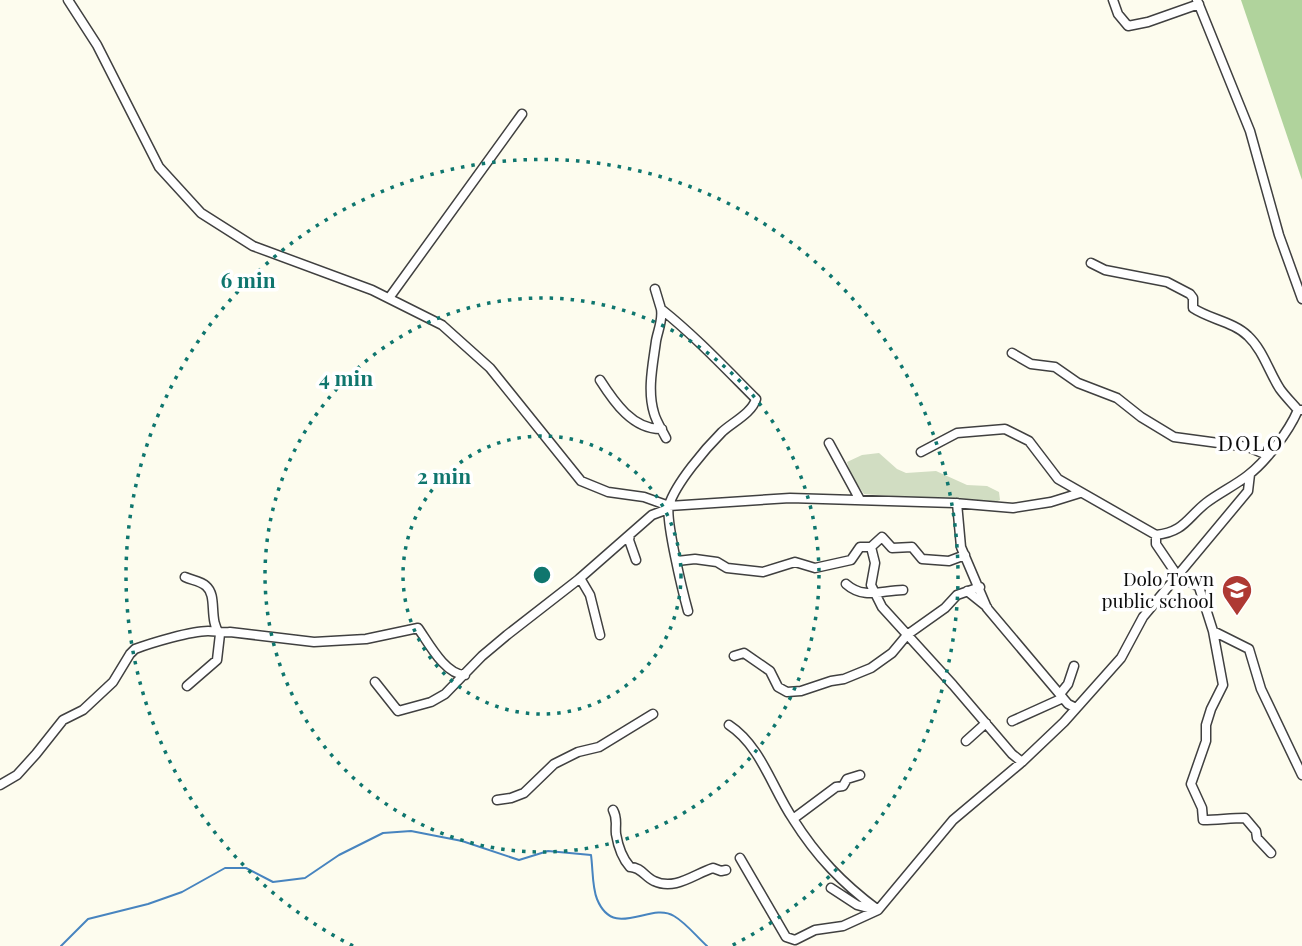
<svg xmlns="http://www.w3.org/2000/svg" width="1302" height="946" viewBox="0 0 1302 946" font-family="'Playfair Display',serif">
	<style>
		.forest { fill: #b0d39c }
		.cemetery { fill: #d1ddc2 }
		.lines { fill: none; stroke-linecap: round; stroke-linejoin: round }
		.stream { stroke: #4784bf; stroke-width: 2 }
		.minor-casing { stroke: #404040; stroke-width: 11 }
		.minor { stroke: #fff; stroke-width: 8 }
		.ring { fill: none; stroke: #0f766e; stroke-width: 3.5; stroke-dasharray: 3.5 7 }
		.labels { text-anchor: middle; stroke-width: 7; stroke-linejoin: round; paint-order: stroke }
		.poi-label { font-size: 19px; fill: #0d0d0d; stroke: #fff; text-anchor: end }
		.neighbourhood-label { font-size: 21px; letter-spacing: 2px; fill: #0d0d0d; stroke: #fff }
		.centre { fill: #0f766e; stroke: #fff; stroke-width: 3.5 }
		.ring-label { font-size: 21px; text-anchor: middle; font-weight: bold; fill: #0f766e; stroke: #fff; stroke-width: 7; stroke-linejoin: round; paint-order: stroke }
	</style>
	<rect width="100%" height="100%" fill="#fdfcee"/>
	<path class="forest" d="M1241 0H1302V180Z"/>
	<path class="cemetery" d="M879 453 897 469 906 473 936 471 967 485 987 486 999 492 1000 500 993 503 864 494 851 475 847 462 862 455Z"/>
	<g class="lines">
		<path class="stream" d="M61 946 88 919 148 904 182 892 225 868H246L273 882 305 878 339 855 383 833 411 831 462 841 519 860 548 851 591 855C593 869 592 887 597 899 614 941 650 901 674 916 686 923 697 937 707 946"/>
		<g class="minor-casing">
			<path id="minor" d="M68 0 97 45 159 167 201 213 253 246 372 290 442 325 490 368 581 481 608 492 644 497 669 506 790 498 954 503 1013 508 1051 502 1080 493
				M1113 0 1118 14 1128 26 1148 22 1199 4
				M1197 0 1250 131 1279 235 1302 299
				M1091 263 1105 270 1167 282 1190 294 1193 298V308C1209 319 1234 322 1248 336 1263 350 1269 372 1280 389 1285 396 1292 403 1298 410
				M655 289 661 309
				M389 298 522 114
				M1012 353 1031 364 1055 367 1078 383 1117 398 1141 417 1174 437 1248 447 1267 455
				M600 380C614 402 633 430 662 429
				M666 438C662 430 656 421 654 413 647 390 653 364 656 341 658 330 663 320 661 309 695 336 725 368 756 399 752 413 733 422 722 432 705 449 676 483 669 505 665 519 683 593 688 611
				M829 443 860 500
				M921 452 957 433 1005 429 1029 441 1058 479 1156 535C1184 532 1187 518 1206 503 1219 493 1234 486 1247 476 1266 462 1289 431 1298 410H1302
				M957 503 961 547 987 608 1068 704 1076 708
				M630 535 629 540 636 560
				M1156 535V544L1177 575 1199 587 1213 631 1249 649 1261 689 1302 775
				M871 547 875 563 871 585 882 607 953 685 1012 754 1022 762
				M677 561 695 559 717 562 727 568 763 572 795 562 815 568 851 560 860 547H871L882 537 892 548 912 547 922 559 949 561 965 555
				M185 577C191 580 201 581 206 586 218 596 208 620 220 634L217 660 187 686
				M580 578 590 595 600 635
				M846 584C864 600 882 590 903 590
				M967 591 987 607
				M1213 631 1223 685 1211 709 1206 725V741L1191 784 1202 808 1203 820C1218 820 1230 818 1245 818L1256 831 1257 838 1271 853
				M734 656 744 653 770 671 778 687 787 692 801 691 831 681 844 679 871 668 892 653 907 635 945 608 957 595 980 587
				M375 682 398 711 431 702 445 694 482 656 507 635 579 579 652 515 668 509
				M1060 694 1068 684 1074 666
				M1012 721 1063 698
				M729 725C761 746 772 788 793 819 817 857 842 883 878 910
				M966 741 986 723
				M0 785 17 775 36 754 63 720 83 710 113 682 130 654 135 649C151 643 191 631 208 631 216 631 221 633 230 632L314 642 366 639 418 628C428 642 445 675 465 675
				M497 800 511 798 524 793 554 764 578 752 599 747 653 714
				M613 810C618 819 615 824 616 834 618 846 622 858 630 867 641 867 645 877 654 881 675 891 694 874 713 868L721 871 726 870
				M793 819 836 787 843 786 847 779 860 775
				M740 858 786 937 795 940 815 930 843 926 878 910 953 820 1022 762 1064 722 1121 658 1143 617 1248 491 1250 474
				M831 888 857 905 875 910"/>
		</g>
		<use href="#minor" class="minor"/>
	</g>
	<g class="ring">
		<circle cx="542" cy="575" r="139"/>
		<circle cx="542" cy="575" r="277"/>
		<path d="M353 946A416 416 0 1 1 731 946"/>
	</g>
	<defs>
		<g id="school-pin" transform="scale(1.575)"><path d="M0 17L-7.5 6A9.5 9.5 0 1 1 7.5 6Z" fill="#ae3933" stroke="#fff"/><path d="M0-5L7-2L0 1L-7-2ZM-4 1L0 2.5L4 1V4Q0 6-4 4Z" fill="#fff"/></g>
	</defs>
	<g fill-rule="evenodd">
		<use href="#school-pin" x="1237" y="590"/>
	</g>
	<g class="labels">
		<g class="poi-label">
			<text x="1214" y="586">Dolo Town<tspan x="1214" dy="22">public school</tspan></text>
		</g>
		<g class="neighbourhood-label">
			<text x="1251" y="451">DOLO</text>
		</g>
	</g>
	<circle cx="542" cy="575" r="10" class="centre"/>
	<g class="ring-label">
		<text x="248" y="288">6 min</text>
		<text x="346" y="386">4 min</text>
		<text x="444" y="484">2 min</text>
	</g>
</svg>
